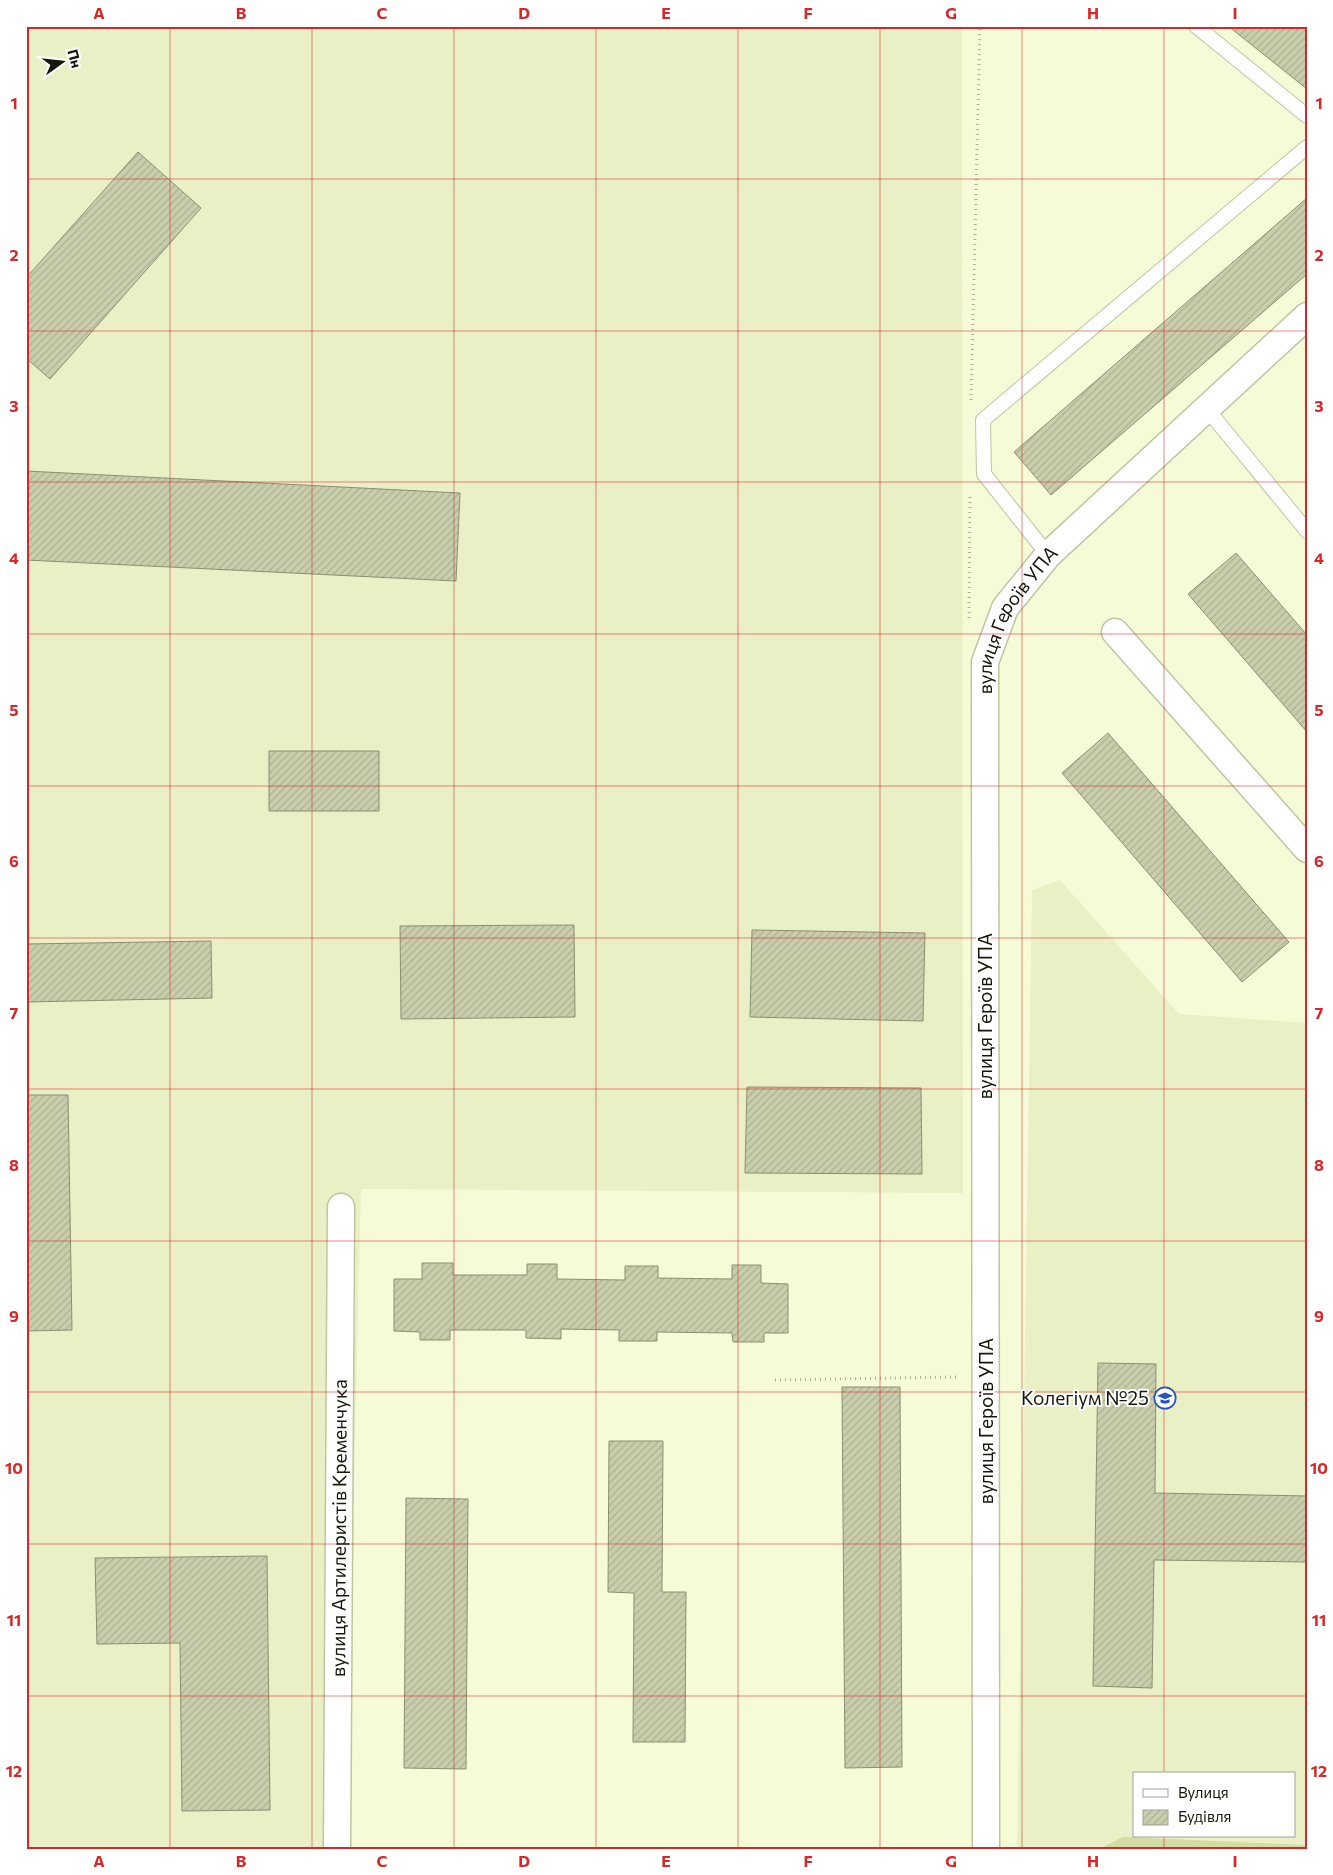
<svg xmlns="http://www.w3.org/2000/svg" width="1333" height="1875" viewBox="0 0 1333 1875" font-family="Commissioner,sans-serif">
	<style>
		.built { fill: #e9f0c5; fill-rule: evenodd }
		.pitch { fill: #d3dca3 }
		.building { fill: url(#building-hatch); stroke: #8a8f6f }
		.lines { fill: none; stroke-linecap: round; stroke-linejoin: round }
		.lane-casing { stroke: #bfc5a3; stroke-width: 16 }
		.street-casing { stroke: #bfc5a3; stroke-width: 29 }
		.path { stroke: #abb094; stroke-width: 3; stroke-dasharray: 1 4; stroke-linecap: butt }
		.lane { stroke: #fff; stroke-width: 14 }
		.street { stroke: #fff; stroke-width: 26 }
		.grid { fill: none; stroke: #d62828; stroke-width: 1; stroke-opacity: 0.55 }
		.labels { text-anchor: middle; stroke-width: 4; stroke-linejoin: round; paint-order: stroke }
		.street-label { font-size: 19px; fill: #16170b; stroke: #fff }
		.poi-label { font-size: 19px; fill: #16170b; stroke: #fff; text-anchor: end }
		.neatline { fill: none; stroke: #d62828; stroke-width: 2 }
		.grid-label { font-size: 16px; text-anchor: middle; font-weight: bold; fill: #d62828 }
	</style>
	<defs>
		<pattern id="building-hatch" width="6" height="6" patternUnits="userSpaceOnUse" patternTransform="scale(1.25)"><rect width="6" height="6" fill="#c9ceac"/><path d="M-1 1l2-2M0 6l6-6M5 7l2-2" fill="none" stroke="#acb093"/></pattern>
	</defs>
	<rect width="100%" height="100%" fill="#f5fbd7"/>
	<path class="built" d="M26 26H962L963 1193 361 1189 345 1849H26Z
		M1060 880 1179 1014 1307 1023V1849H1017L1032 890ZM1134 1774H1294V1836H1134Z"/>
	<path class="pitch" d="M1123 1837 1307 1845V1849H1099Z"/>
	<path class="building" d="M1228 26H1307V89Z
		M138 152 201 208 50 379 26 358V278Z
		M1307 198V274L1051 495 1014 452Z
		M26 471 460 493 456 581 26 560Z
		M1236 553 1307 635V732L1188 594Z
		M1108 733 1289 942 1242 982 1062 773Z
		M269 751H379V811H269Z
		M574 925 575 1017 401 1019 400 926Z
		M752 930 925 933 923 1021 750 1017Z
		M211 941 212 998 26 1002V944Z
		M747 1087 921 1088 922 1174 745 1173Z
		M26 1095H68L72 1330 26 1331Z
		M422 1263H453V1275H527V1264H557V1279L625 1280V1266H658V1278L732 1279V1265H761V1283L788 1284V1333H764V1342H733L732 1333 657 1332V1341H619V1330L561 1329V1339L526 1338V1330H450V1340H420V1332L394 1331V1279H422Z
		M1098 1363 1156 1364 1155 1493 1307 1496V1562L1154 1560 1152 1688 1093 1686Z
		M842 1387H900L902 1767 845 1768Z
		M609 1441H663L662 1592H686L685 1742H633L634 1593 608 1592Z
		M406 1498 468 1499 466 1769 404 1768Z
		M267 1556 270 1810 182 1811 180 1643 97 1644 95 1558Z"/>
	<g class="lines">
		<g class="lane-casing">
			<path id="lane" d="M1196 26 1307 116
				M1207 409 1307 531
				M1048 555 984 474 983 420 1307 147"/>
		</g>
		<g class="street-casing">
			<g id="street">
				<path d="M1115 632 1307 849"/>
				<path id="s1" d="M337 1849 341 1207"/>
				<path id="s2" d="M986 1849 985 662 1005 608 1048 555 1307 316"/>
			</g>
		</g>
		<path class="path" d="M971 400 980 26
			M969 618 970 494
			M775 1380 957 1377"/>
		<use href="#lane" class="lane"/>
		<use href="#street" class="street"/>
	</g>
	<path class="grid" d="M170 26V1849M312 26V1849M454 26V1849M596 26V1849M738 26V1849M880 26V1849M1022 26V1849M1164 26V1774M26 179H1307M26 331H1307M26 482H1307M26 634H1307M26 786H1307M26 938H1307M26 1089H1307M26 1241H1307M26 1392H1307M26 1544H1307M26 1696H1307M1164 1836V1849"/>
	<defs>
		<g id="school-ring" transform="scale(1.125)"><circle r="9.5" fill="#fff" stroke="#2851c0" stroke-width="1.5"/><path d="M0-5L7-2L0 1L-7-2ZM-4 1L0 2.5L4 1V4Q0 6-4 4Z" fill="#2851c0"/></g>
	</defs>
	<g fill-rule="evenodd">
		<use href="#school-ring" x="1165" y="1398"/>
	</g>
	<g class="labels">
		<g class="street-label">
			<text dy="7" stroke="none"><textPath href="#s2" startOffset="1238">вулиця Героїв УПА</textPath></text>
			<text transform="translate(985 1016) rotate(-90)" y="7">вулиця Героїв УПА</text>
			<text transform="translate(986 1421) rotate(-90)" y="7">вулиця Героїв УПА</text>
			<text dy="7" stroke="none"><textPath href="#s1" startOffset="321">вулиця Артилеристів Кременчука</textPath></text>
		</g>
		<g class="poi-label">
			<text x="1149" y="1405">Колегіум №25</text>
		</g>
	</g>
	<rect width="1333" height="1875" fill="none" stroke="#ffffff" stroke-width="55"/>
	<rect x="1133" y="1772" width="162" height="65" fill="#ffffff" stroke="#a2a29d"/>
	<rect x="1143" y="1789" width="25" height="8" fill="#ffffff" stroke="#a2a29d"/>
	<text x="1178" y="1798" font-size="15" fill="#16170b">Вулиця</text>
	<rect x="1143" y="1810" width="25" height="15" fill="url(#building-hatch)" stroke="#a2a29d"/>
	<text x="1178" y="1822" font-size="15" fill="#16170b">Будівля</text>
	<g transform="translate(62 62) rotate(75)" stroke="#ffffff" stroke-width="4" paint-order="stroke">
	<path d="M0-4L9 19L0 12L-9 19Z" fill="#16170b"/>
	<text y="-8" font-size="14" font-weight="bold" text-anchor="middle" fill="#16170b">Пн</text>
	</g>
	<rect x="28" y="28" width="1278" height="1820" class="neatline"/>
	<g class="grid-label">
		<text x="99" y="19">A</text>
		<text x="241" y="19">B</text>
		<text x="382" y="19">C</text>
		<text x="524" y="19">D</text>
		<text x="666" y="19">E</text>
		<text x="808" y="19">F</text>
		<text x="951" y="19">G</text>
		<text x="1093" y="19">H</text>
		<text x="1235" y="19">I</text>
		<text x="14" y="109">1</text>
		<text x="1319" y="109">1</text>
		<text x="14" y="261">2</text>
		<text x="1319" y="261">2</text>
		<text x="14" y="412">3</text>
		<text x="1319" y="412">3</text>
		<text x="14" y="564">4</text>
		<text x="1319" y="564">4</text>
		<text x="14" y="716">5</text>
		<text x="1319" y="716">5</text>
		<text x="14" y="867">6</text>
		<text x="1319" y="867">6</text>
		<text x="14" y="1019">7</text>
		<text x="1319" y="1019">7</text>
		<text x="14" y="1171">8</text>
		<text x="1319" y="1171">8</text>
		<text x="14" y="1322">9</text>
		<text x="1319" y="1322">9</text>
		<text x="14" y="1474">10</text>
		<text x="1319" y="1474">10</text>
		<text x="14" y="1626">11</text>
		<text x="1319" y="1626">11</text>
		<text x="14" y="1777">12</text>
		<text x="1319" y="1777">12</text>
		<text x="99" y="1867">A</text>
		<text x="241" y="1867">B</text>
		<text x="382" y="1867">C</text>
		<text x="524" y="1867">D</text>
		<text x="666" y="1867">E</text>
		<text x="808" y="1867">F</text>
		<text x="951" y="1867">G</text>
		<text x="1093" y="1867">H</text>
		<text x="1235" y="1867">I</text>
	</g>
</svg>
